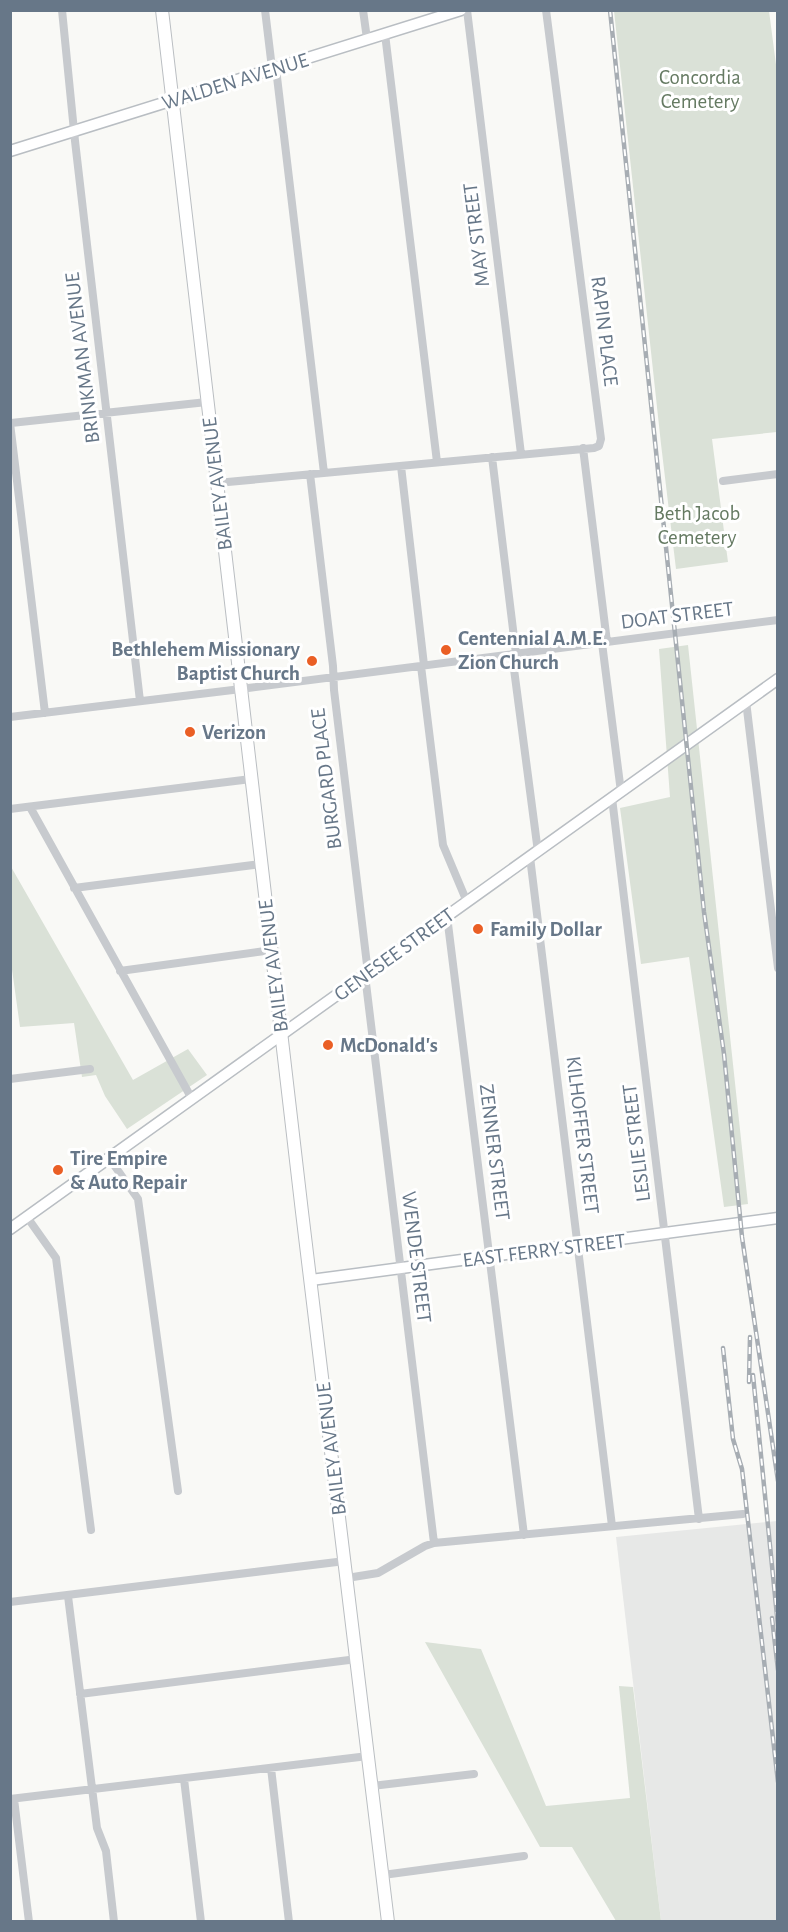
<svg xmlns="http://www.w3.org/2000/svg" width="788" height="1932" viewBox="0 0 788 1932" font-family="'Alegreya Sans',sans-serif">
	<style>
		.built { fill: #e7e8e7 }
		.green { fill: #dae1d7 }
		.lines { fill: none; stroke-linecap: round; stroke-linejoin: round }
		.secondary-casing { stroke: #b9bec3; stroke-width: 13 }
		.primary-casing { stroke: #babec2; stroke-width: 14 }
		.street { stroke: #c7cace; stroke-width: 8 }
		.secondary { stroke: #fff; stroke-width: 10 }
		.primary { stroke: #fff; stroke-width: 12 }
		.rail-casing { stroke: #a7adb3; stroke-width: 4.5 }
		.rail { stroke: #fff; stroke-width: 2; stroke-dasharray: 7; stroke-linecap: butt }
		.poi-dot { fill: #ea5f25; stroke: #fff; stroke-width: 2 }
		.labels { text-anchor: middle; stroke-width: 6; stroke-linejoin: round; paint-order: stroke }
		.park-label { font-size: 21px; fill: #657a62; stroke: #fff }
		.street-label { font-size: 21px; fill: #677788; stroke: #fff }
		.poi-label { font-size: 21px; font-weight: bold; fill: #677788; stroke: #fff; text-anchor: start }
	</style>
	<rect width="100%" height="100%" fill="#f9f9f6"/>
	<path class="built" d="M777 1521V1921H661L616 1537Z"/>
	<path class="green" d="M614 11H769L778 80 777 432 712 439 728 562 676 569 661 444Z
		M688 645 748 1204 724 1207 689 957 641 964 620 808 670 797 659 649Z
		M10 865 133 1080 188 1049 207 1075 127 1129 105 1096 96 1075 82 1077 74 1023 20 1027 10 955Z
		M425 1642 481 1649 546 1806 630 1798 619 1686 633 1687 661 1921H616L572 1847H540Z"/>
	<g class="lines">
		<g class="secondary-casing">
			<path id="secondary" d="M10 151 461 10
				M10 1229 778 679
				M311 1280 778 1218"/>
		</g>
		<g class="primary-casing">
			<path id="primary" d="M162 10 302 1212 388 1922"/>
		</g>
		<path class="street" d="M62 10 75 141 140 701
			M265 10 271 60 277 77 324 473
			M363 10 367 39
			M467 10 521 454
			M385 34 437 462
			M10 423 45 713
			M11 423 207 402
			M583 448 607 642
			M492 457 516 654
			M401 466 424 665
			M310 474 333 666 334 690 368 973
			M723 481 778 474
			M217 483 594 448 599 446 601 439 546 10
			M602 643 621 792
			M512 654 538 852
			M421 666 443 845 467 902
			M746 701 778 968
			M10 717 241 689 778 620
			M612 798 699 1519
			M30 807 192 1099
			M10 809 251 779
			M530 857 612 1526
			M74 888 261 864
			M447 916 524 1535
			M120 971 272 950
			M365 975 434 1543
			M10 1079 90 1069
			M109 1158 138 1199 178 1491
			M27 1217 56 1258 91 1530
			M347 1578 378 1573 425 1546 434 1543 743 1514
			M68 1596 97 1828 106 1851 114 1922
			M10 1602 345 1561
			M80 1694 357 1659
			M271 1768 289 1922
			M184 1779 201 1922
			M372 1786 474 1774
			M10 1799 368 1756
			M14 1799 29 1922
			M383 1875 524 1856"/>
		<use href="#secondary" class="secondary"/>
		<use href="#primary" class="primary"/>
		<g class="rail-casing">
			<path id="rail" d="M610 10 704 912 724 1054 742 1237 778 1481
				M723 1348 733 1439 742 1469 778 1782
				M753 1375 778 1626
				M749 1382 750 1337
				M772 1618 778 1670"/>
		</g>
		<use href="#rail" class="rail"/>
	</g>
	<g class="poi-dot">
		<circle cx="446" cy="650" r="6"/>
		<circle cx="312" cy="661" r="6"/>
		<circle cx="190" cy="732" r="6"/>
		<circle cx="478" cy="929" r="6"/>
		<circle cx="328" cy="1045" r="6"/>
		<circle cx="58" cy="1170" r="6"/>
	</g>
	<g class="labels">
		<g class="park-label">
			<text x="700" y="84">Concordia<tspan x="700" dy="24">Cemetery</tspan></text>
			<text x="697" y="520">Beth Jacob<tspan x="697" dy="24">Cemetery</tspan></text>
		</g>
		<g class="street-label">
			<text transform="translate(235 81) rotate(-17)" y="7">WALDEN AVENUE</text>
			<text transform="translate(476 235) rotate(-97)" y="7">MAY STREET</text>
			<text transform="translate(605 331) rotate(83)" y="7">RAPIN PLACE</text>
			<text transform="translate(82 358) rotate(-97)" y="7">BRINKMAN AVENUE</text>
			<text transform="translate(217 484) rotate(-97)" y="7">BAILEY AVENUE</text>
			<text transform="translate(677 615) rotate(-7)" y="7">DOAT STREET</text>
			<text transform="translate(326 779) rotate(-97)" y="7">BURGARD PLACE</text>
			<text transform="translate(394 954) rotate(-36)" y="7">GENESEE STREET</text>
			<text transform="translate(273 966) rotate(-97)" y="7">BAILEY AVENUE</text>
			<text transform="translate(583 1135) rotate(83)" y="7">KILHOFFER STREET</text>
			<text transform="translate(636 1143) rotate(-97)" y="7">LESLIE STREET</text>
			<text transform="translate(495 1152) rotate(83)" y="7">ZENNER STREET</text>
			<text transform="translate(544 1250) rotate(-7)" y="7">EAST FERRY STREET</text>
			<text transform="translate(417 1257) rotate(83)" y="7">WENDE STREET</text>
			<text transform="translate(331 1449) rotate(-97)" y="7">BAILEY AVENUE</text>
		</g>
		<g class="poi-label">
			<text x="458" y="645">Centennial A.M.E.<tspan x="458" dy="24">Zion Church</tspan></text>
			<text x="300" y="656" text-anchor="end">Bethlehem Missionary<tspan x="300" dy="24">Baptist Church</tspan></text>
			<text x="202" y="739">Verizon</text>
			<text x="490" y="936">Family Dollar</text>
			<text x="340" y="1052">McDonald's</text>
			<text x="70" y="1165">Tire Empire<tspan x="70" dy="24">&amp; Auto Repair</tspan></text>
		</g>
	</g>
	<rect width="788" height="1932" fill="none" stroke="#677788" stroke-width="24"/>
</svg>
